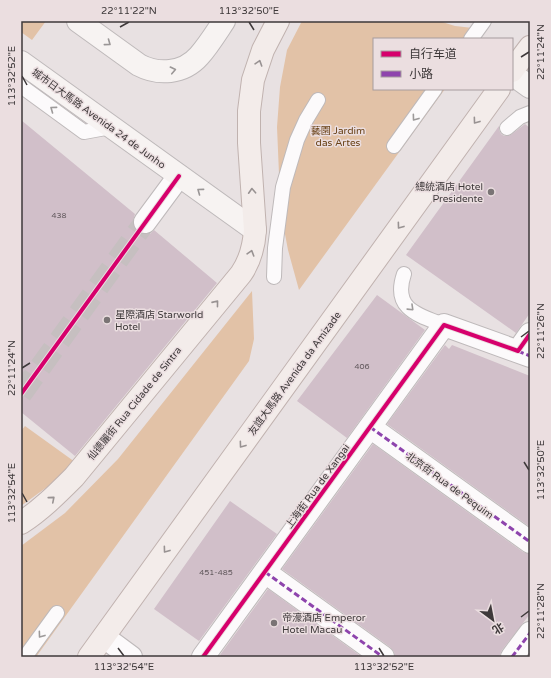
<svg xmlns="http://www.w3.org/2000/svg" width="551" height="678" viewBox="0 0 551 678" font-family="'Varela Round','Noto Sans SC',sans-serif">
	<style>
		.green { fill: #e2c2a7 }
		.building { fill: #d1bfc9 }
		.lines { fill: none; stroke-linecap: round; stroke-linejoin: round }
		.street-tunnel { stroke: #c6bfc0; stroke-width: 22; stroke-dasharray: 22 11; stroke-linecap: butt }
		.lane-casing { stroke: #beb9ba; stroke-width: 16 }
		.street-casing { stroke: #beb9ba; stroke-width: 24 }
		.secondary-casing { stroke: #beb9ba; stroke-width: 24 }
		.primary-casing { stroke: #c0b2af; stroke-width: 24 }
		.lane { stroke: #fcfafb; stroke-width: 14 }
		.street { stroke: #fcfafb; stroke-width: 22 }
		.secondary { stroke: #f7f3f2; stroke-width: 22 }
		.primary { stroke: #f3ecea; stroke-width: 22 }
		.quiet { stroke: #8e44ad; stroke-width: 3; stroke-dasharray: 6 3; stroke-linecap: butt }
		.cycleway-casing { stroke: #ebdee0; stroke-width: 6 }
		.cycleway { stroke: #d6006c; stroke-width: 4 }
		.oneway { stroke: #9a9696 }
		.oneway2 { stroke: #989292 }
		.oneway3 { stroke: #9d9a9a }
		.ticks { fill: none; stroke: #3e393a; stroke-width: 1.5 }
		.poi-dot { fill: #7a7475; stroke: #ebdee0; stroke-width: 1.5 }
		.labels { text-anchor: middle; stroke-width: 3; stroke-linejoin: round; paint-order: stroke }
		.number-label { font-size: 8px; fill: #635a5e }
		.street-label { font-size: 10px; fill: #3e393a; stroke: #ebdee0 }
		.park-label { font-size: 10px; fill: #673f13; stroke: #ebdee0 }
		.poi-label { font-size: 10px; fill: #3e393a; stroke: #ebdee0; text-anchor: start }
		.neatline { fill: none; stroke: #3e393a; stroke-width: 1.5 }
		.ticks-label { font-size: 10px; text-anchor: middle; fill: #3e393a }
	</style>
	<rect width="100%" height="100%" fill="#e8e1e2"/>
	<path class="green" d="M21 21H46L32 40 21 32Z
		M302 21H439L455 26 473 28 465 39H374V89H445L299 290 288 250 281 213 279 174 277 127 280 87 287 50Z
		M252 291 254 339 249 361 36 657H21V546L65 513 118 459Z
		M25 426 75 462 47 487 21 506V431Z"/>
	<path class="building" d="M21 120 135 214 133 221 134 227 137 232 144 234H150L154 230 217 283 75 456 21 412Z
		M525 124 530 128V313L516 333 406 255 499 126V130L501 134 504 136H508L512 134Z
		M377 295 425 330 347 438 297 401Z
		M445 345 449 349 452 345 530 376V527L387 424Z
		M373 444 523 552 530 554V614L502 650 499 657H395L394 652 390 647 282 569Z
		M230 501 277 534 199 641 154 609Z
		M268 589 362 657H222L220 655Z"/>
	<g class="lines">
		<path class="street-tunnel" d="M21 394 145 222"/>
		<g class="lane-casing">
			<path id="lane" d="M471 39 484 21
				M21 86 84 132 111 127
				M507 128 520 117 530 113
				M394 146 435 89
				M404 274C392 309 418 315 444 325
				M274 277 275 248 283 187 297 140 306 120 318 100
				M25 657 57 613"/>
		</g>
		<g class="street-casing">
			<path id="street" d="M145 222 179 176
				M518 351 530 334
				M370 427 530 542
				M265 572 383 657
				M104 637 131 657
				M203 657 444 325 530 356
				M512 657 530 633"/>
		</g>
		<g class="secondary-casing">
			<path id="secondary" d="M78 21 139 65C158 75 183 74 199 56 208 46 216 33 224 21
				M21 62 255 230
				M512 74 530 87"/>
		</g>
		<g class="primary-casing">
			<path id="primary" d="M512 71 530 47
				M21 523C41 510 57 494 74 477L241 274C250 261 254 246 255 230L249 143V111L253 80 263 50 278 21
				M89 657 499 89"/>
		</g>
		<use href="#lane" class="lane"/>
		<use href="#street" class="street"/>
		<use href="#secondary" class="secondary"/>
		<use href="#primary" class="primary"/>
		<path class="quiet" d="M518 351 530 356
			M370 427 530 542
			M265 572 383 657
			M512 657 530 633"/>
		<g class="cycleway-casing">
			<path id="cycleway" d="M21 394 179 176
				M203 657 444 325 518 351 530 334"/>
		</g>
		<use href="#cycleway" class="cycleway"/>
	</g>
	<defs><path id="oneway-chevron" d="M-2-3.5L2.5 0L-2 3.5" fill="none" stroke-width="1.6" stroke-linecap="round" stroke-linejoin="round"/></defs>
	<g class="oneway">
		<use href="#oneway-chevron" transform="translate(108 43) rotate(36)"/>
		<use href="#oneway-chevron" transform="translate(173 70) rotate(-12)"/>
		<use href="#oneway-chevron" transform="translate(200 191) rotate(-144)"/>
	</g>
	<g class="oneway2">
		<use href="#oneway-chevron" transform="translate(259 63) rotate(-72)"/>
		<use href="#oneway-chevron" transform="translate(476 121) rotate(126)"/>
		<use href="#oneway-chevron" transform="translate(252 191) rotate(-93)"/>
		<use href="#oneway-chevron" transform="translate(400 226) rotate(126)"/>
		<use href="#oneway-chevron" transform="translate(251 253) rotate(-73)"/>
		<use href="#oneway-chevron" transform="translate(216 303) rotate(-51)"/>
		<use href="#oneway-chevron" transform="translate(242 445) rotate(126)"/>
		<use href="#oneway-chevron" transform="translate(52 499) rotate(-41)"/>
		<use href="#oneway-chevron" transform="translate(166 550) rotate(126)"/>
	</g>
	<g class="oneway3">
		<use href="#oneway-chevron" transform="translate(53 109) rotate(-144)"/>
		<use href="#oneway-chevron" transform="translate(415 118) rotate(126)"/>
		<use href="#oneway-chevron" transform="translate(411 308) rotate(44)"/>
		<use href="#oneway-chevron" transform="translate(41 635) rotate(126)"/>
	</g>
	<path class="ticks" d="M249 22 254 30M120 27 129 22M521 57 529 52M22 76 27 85M521 337 529 331M22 368 30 363M524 462 529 470M22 493 27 502M521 617 529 611M118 648 124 656M379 648 384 656"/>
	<g class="poi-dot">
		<circle cx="491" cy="192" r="4"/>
		<circle cx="107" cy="320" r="4"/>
		<circle cx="274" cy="623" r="4"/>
	</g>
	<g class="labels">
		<g class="number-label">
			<text x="59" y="218">438</text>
			<text x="362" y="369">406</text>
			<text x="216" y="575">451-485</text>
		</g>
		<g class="street-label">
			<text transform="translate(99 118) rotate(36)" y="4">城市日大馬路 Avenida 24 de Junho</text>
			<text transform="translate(294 373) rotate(-54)" y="4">友誼大馬路 Avenida da Amizade</text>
			<text transform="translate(134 403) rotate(-51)" y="4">仙德麗街 Rua Cidade de Sintra</text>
			<text transform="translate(450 485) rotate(36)" y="4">北京街 Rua de Pequim</text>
			<text transform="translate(317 486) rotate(-54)" y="4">上海街 Rua de Xangai</text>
		</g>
		<g class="park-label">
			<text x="338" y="134">藝園 Jardim<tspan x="338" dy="12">das Artes</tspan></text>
		</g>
		<g class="poi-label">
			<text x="483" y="190" text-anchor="end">總統酒店 Hotel<tspan x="483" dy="12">Presidente</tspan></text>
			<text x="115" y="318">星際酒店 Starworld<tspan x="115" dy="12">Hotel</tspan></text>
			<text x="282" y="621">帝濠酒店 Emperor<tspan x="282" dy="12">Hotel Macau</tspan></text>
		</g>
	</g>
	<rect width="551" height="678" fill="none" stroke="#ebdee0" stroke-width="44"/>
	<rect x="373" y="38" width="140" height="52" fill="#ebdee0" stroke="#a69c9e"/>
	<rect x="381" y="51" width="20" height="6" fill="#d6006c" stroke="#a69c9e"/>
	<text x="409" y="58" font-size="12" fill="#3e393a">自行车道</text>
	<rect x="381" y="71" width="20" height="6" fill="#8e44ad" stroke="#a69c9e"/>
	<text x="409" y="78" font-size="12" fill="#3e393a">小路</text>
	<g transform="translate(493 620) rotate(148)" stroke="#ebdee0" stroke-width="3" paint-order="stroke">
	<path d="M0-3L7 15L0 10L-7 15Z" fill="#3e393a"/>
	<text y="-6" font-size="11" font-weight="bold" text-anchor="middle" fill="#3e393a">北</text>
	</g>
	<rect x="22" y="22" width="507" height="634" class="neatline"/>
	<g class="ticks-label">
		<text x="129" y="14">22°11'22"N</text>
		<text x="249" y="14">113°32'50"E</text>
		<text transform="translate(540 52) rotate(-90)" y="4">22°11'24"N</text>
		<text transform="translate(11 76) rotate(-90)" y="4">113°32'52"E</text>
		<text transform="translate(540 331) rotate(-90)" y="4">22°11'26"N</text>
		<text transform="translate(11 368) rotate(-90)" y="4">22°11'24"N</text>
		<text transform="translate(540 470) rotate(-90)" y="4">113°32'50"E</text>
		<text transform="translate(11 493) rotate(-90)" y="4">113°32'54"E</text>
		<text transform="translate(540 611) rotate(-90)" y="4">22°11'28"N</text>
		<text x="124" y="670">113°32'54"E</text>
		<text x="384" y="670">113°32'52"E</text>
	</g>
</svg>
